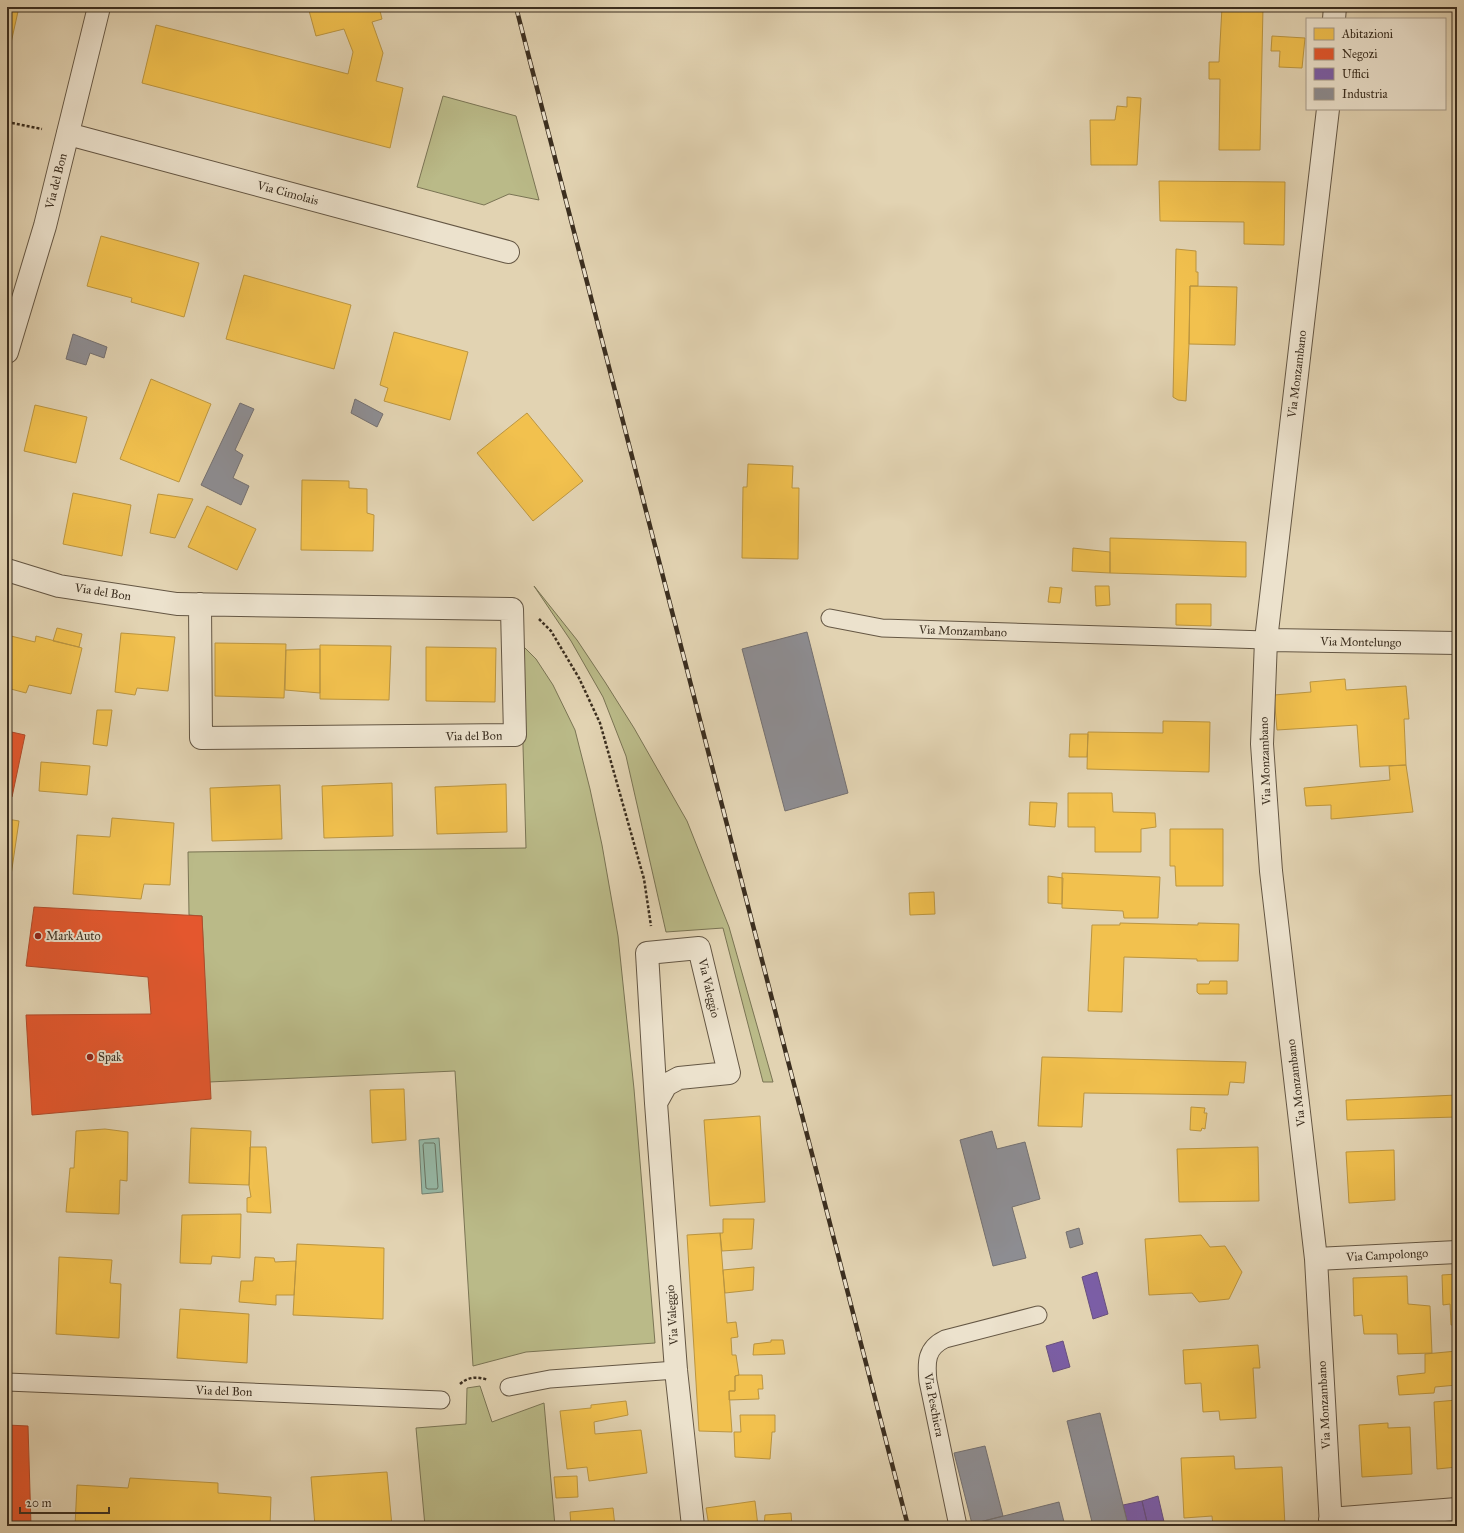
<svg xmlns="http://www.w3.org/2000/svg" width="1464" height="1533" viewBox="0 0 1464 1533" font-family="'IM FELL Great Primer',serif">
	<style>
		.green { fill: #baba88; stroke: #7a7454 }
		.water { fill: #96b9a7; stroke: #728171 }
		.homes { fill: #f2c14e; stroke: #bb9540 }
		.shops { fill: #e4572e; stroke: #b14b2a }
		.offices { fill: #7b5ea7; stroke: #68507e }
		.industry { fill: #8d8d92; stroke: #747070 }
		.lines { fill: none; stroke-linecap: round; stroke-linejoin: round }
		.shore { stroke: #687463; stroke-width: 1 }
		.service-casing { stroke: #655744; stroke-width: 19 }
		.minor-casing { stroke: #655744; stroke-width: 24 }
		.tertiary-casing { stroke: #655744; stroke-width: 24 }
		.path { stroke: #3b2e1f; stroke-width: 2.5; stroke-dasharray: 3 2; stroke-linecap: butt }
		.service { stroke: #ece2cd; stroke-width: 17 }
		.minor { stroke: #ece2cd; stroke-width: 22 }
		.tertiary { stroke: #ece2cd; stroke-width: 22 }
		.rail-casing { stroke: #3b2e1f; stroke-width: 4.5 }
		.rail { stroke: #ece2cd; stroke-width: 3; stroke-dasharray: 9; stroke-linecap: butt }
		.poi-dot { fill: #8f2418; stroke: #ece2cd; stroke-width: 1.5 }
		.labels { text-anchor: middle; stroke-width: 4; stroke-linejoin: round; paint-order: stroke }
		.street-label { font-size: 12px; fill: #3b2e1f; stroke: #ece2cd }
		.poi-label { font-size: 12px; fill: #3b2e1f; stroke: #ece2cd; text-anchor: start }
	</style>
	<rect width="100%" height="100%" fill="#e2d3b2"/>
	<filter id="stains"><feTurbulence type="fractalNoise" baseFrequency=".005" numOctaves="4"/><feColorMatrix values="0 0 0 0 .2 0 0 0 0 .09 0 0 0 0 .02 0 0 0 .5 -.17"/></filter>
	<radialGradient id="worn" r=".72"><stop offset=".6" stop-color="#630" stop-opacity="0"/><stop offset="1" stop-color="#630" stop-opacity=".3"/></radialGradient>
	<path class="green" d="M443 96 516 116 539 200 509 194 484 205 417 187Z
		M534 586 577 640 605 682 634 728 687 821 729 927 773 1082H763L723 928 666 932 626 756 603 697 571 641Z
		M520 643 536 659 553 685 575 730 590 789 602 845 618 936 634 1089 655 1343 526 1352 473 1366 455 1071 209 1082 202 916 189 915 188 852 526 848Z
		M480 1386 492 1422 544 1403 555 1526H425L416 1428 466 1424 467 1388Z"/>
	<path class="water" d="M439 1138 443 1192 422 1194 419 1140Z"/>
	<path class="homes" d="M7 7H19L11 43 7 42Z
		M308 7H379L382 19 372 22 383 53 376 81 403 88 390 148 142 83 156 25 348 74 353 52 344 29 316 36Z
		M1222 7H1263L1260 150H1219L1220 79H1209V62H1219Z
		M1272 36 1305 38 1302 68 1279 67 1280 51H1271Z
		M1127 97 1141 98 1137 165H1091L1090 120H1115L1117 106 1127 107Z
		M1159 181 1285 182 1284 245 1244 244V222L1160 221Z
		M101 236 199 263 184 317 131 302 132 298 87 286Z
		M1176 249 1196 251V272H1198V286H1190L1189 344 1186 401 1178 400 1173 397Z
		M244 275 351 305 334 369 226 339Z
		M1190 286 1237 287 1235 345 1189 344Z
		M394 332 468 352 450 420 384 401 388 388 380 385Z
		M151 379 211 404 179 482 120 459Z
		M35 405 87 417 76 463 24 451Z
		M527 413 583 481 533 521 477 453Z
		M748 464 793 466 792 488H799L798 559 742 558 743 487H747Z
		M302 480 349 481V488L367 489V513L374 515 373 551 301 550Z
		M73 493 131 505 122 556 63 544Z
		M158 494 193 499 175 538 150 533Z
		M207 506 256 529 237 570 188 547Z
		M1110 538 1246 542V577L1110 573Z
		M1073 548 1110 552V573L1072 571Z
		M1095 586H1109L1110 605 1096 606Z
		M1050 587 1062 588 1060 603 1048 602Z
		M1176 604H1211V626L1176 625Z
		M57 628 82 634 79 647 53 641Z
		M121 633 175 637 168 691 137 688 135 695 115 692Z
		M7 635 35 642 36 636 82 648 71 694 29 685 26 693 7 688Z
		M215 643 286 644 284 698 215 696Z
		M320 645 391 646 389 700 320 699Z
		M426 647 496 648 495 702 426 701Z
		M320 649V693L285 690 286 650Z
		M1345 679 1346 690 1406 686 1409 719H1404L1406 765 1360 767 1357 725 1277 730 1274 695 1311 692 1310 682Z
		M97 710H112L107 746 93 744Z
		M1163 721 1210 722 1209 772 1087 769 1088 732 1163 733Z
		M1453 724H1457V774H1456Z
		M1070 734H1088L1087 757H1069Z
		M41 762 90 766 87 795 39 791Z
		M1406 765 1413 812 1331 819V805L1306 806 1304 788 1390 780 1389 766Z
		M392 783 393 836 324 838 322 786Z
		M506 784 507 832 437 834 435 787Z
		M280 785 282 839 212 841 210 788Z
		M1068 793H1112L1113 812 1155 813 1156 827 1141 829V852H1095V827H1068Z
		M1030 802 1057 803 1055 827 1029 825Z
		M112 818 174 823 170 885 144 884 141 899 73 894 77 835 110 837Z
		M7 819 19 821 9 889 7 888Z
		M1170 829H1223V886H1176L1175 866H1170Z
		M1062 873 1160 877 1158 918H1124L1123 911 1062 908Z
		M1048 876 1063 878 1062 904 1048 903Z
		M934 892 935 914 910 915 909 893Z
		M1120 923 1198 925V923L1239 924 1238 961H1197V959L1124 957 1122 1012 1088 1011 1092 925H1120Z
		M1210 981H1227V994H1199L1197 992V984H1209Z
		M1042 1057 1246 1062 1244 1083 1230 1082 1228 1095 1084 1093 1082 1127 1038 1126Z
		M404 1089 406 1140 372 1143 370 1090Z
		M1457 1095V1117L1347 1120 1346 1100Z
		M1191 1107 1205 1108 1204 1113H1207L1205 1129 1202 1128 1201 1131 1190 1130Z
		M760 1116 765 1202 710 1206 704 1120Z
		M191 1128 251 1131 249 1185 189 1183Z
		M105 1129 128 1132 127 1181 120 1180 119 1214 66 1212 70 1168H74L76 1131Z
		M250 1147H266L271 1213 247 1212V1198L251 1197 249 1185Z
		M1258 1147 1259 1201 1179 1202 1177 1149Z
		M1394 1150 1395 1200 1349 1203 1346 1152Z
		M241 1214 240 1258 212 1256 211 1264 180 1263 182 1215Z
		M723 1219H754L752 1249 722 1251 720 1233H723Z
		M720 1233 727 1323 736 1322 738 1337 731 1338 732 1355H736L739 1375 735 1376V1391H729L732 1432 699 1431 687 1235Z
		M1201 1235 1210 1247 1225 1246 1242 1272 1229 1299 1199 1302 1192 1293 1149 1295 1145 1239Z
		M297 1244 384 1248 383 1319 293 1315Z
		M59 1257 112 1260 110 1283 121 1284 119 1338 56 1334Z
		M255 1257 274 1258 275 1262 296 1261 294 1295H276V1305L239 1302 241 1281H253Z
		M754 1267 753 1290 725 1293 723 1270Z
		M1457 1274V1325H1451L1450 1304 1443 1305 1442 1275Z
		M1407 1276 1408 1304 1430 1306 1432 1353 1398 1354 1397 1334H1364L1362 1315 1354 1316 1353 1278Z
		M180 1309 249 1314 247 1363 177 1358Z
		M771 1340H783L785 1354 753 1355 754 1344 771 1342Z
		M1258 1345 1260 1368H1253L1256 1418 1220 1420 1219 1411 1203 1412 1201 1383 1185 1384 1183 1350Z
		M1457 1351V1385L1435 1387 1434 1393 1399 1395 1397 1376 1425 1373V1354Z
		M739 1375H762L763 1389H758L759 1399 729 1400V1391H735V1376Z
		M1457 1400V1467L1437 1469 1434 1402Z
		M626 1401 628 1415 594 1422 595 1434 641 1430 647 1473 589 1481 587 1467 567 1469 560 1411 591 1408V1405Z
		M740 1415H775V1432H772L770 1459 735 1457 734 1432H741Z
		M1388 1423V1428L1410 1427 1412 1474 1362 1477 1359 1425Z
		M1234 1456 1235 1469 1282 1467 1285 1526H1213L1212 1516 1184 1518 1181 1458Z
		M387 1472 392 1526H315L311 1477Z
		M577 1476 578 1497 556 1498 554 1477Z
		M130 1478 218 1483V1493L271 1497 270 1526H75L77 1485 128 1488Z
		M755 1501 758 1526H709L706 1508Z
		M613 1508 615 1526H571L570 1512Z
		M791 1513 792 1526H764L765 1515Z"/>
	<path class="shops" d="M7 731 25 735 12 797 7 796Z
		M34 907 202 916 211 1099 32 1115 26 1015 151 1014 148 977 26 966Z
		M7 1425 28 1426 31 1526H7Z"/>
	<path class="offices" d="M1097 1272 1108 1314 1093 1319 1082 1277Z
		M1063 1341 1070 1367 1053 1372 1046 1346Z
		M1158 1496 1165 1526H1148L1142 1501Z
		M1142 1501 1148 1526H1109L1127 1521 1123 1505Z"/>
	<path class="industry" d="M73 334 107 347 104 358 90 353 86 365 66 359Z
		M355 399 383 414 377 427 351 413Z
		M240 403 254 409 235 450 243 455 233 478 249 486 241 505 201 485Z
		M807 632 848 793 785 811 742 649Z
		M992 1131 997 1149 1025 1142 1040 1199 1012 1207 1026 1258 993 1266 960 1140Z
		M1079 1228 1083 1244 1070 1248 1066 1232Z
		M1100 1413 1127 1521 1109 1526H1093L1067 1421Z
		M985 1446 1003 1516 972 1524 954 1453Z
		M1059 1502 1065 1526H972V1524Z"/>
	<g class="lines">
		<path class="shore" d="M425 1143H434L435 1144 438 1187 437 1189H428L426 1188 423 1145Z"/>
		<g class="service-casing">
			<path id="service" d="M830 618 882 628 1266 640
				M7 1382 441 1400
				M509 1387 550 1379 676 1370
				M958 1526 928 1381C926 1362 926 1348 945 1339L1038 1315"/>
		</g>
		<g class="minor-casing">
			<path id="minor" d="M1334 19 1335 7
				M1328 109 1266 640 1262 744 1271 871 1316 1259 1331 1526
				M68 134 508 252
				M7 570 59 586 177 604 512 609 515 735 201 738 200 604
				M1266 640 1457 643
				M656 1103 666 1085 679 1078 729 1073 699 948 647 953 656 1103 676 1370 693 1526
				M1316 1259 1457 1252
				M1330 1519 1457 1509"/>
		</g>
		<g class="tertiary-casing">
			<path id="tertiary" d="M7 352 45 226 99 7"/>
		</g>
		<path class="path" d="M7 122 42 129
			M539 619 551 631 579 678 600 723 644 879 651 926
			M460 1384C468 1377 477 1376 488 1380"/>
		<use href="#service" class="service"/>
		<use href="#minor" class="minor"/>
		<use href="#tertiary" class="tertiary"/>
		<g class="rail-casing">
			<path id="rail" d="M516 7 908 1526"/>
		</g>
		<use href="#rail" class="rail"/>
	</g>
	<g class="poi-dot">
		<circle cx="38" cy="936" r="4"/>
		<circle cx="90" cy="1057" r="4"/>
	</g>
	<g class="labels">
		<g class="street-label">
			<text transform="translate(56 181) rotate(-76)" y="4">Via del Bon</text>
			<text transform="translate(288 193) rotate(15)" y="4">Via Cimolais</text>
			<text transform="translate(1297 374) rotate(-83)" y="4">Via Monzambano</text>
			<text transform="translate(103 592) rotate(9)" y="4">Via del Bon</text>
			<text transform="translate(963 631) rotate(2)" y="4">Via Monzambano</text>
			<text transform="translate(1361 642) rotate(1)" y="4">Via Montelungo</text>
			<text transform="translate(474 736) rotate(-1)" y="4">Via del Bon</text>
			<text transform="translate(1265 761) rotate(-92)" y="4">Via Monzambano</text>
			<text transform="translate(709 988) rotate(77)" y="4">Via Valeggio</text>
			<text transform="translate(1296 1083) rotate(-97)" y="4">Via Monzambano</text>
			<text transform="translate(1387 1255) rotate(-3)" y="4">Via Campolongo</text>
			<text transform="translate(672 1315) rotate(-94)" y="4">Via Valeggio</text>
			<text transform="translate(224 1391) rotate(2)" y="4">Via del Bon</text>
			<text transform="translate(934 1405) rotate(79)" y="4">Via Peschiera</text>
			<text transform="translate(1324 1405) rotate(-93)" y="4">Via Monzambano</text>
		</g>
		<g class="poi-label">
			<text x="46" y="940">Mark Auto</text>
			<text x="98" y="1061">Spak</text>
		</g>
	</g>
	<rect width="1464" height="1533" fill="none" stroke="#e2d3b2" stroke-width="24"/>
	<rect x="8" y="8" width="1448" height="1517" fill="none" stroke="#3b2e1f" stroke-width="2"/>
	<rect x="12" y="12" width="1440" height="1509" fill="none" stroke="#3b2e1f"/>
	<rect x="1306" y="18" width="140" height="92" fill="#ece2cd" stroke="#a59a87"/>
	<rect x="1314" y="28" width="20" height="12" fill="#f2c14e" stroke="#a59a87"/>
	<text x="1342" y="38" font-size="12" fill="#3b2e1f">Abitazioni</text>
	<rect x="1314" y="48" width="20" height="12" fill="#e4572e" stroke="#a59a87"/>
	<text x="1342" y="58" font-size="12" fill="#3b2e1f">Negozi</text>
	<rect x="1314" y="68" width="20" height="12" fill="#7b5ea7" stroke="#a59a87"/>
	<text x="1342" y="78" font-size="12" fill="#3b2e1f">Uffici</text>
	<rect x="1314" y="88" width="20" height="12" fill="#8d8d92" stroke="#a59a87"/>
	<text x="1342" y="98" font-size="12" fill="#3b2e1f">Industria</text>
	<path d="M20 1507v6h89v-6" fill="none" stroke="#3b2e1f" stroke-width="2"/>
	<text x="26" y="1507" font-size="12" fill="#3b2e1f" stroke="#ece2cd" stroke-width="3" paint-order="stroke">20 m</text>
	<rect width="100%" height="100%" filter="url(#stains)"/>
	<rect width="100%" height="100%" fill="url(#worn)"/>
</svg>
